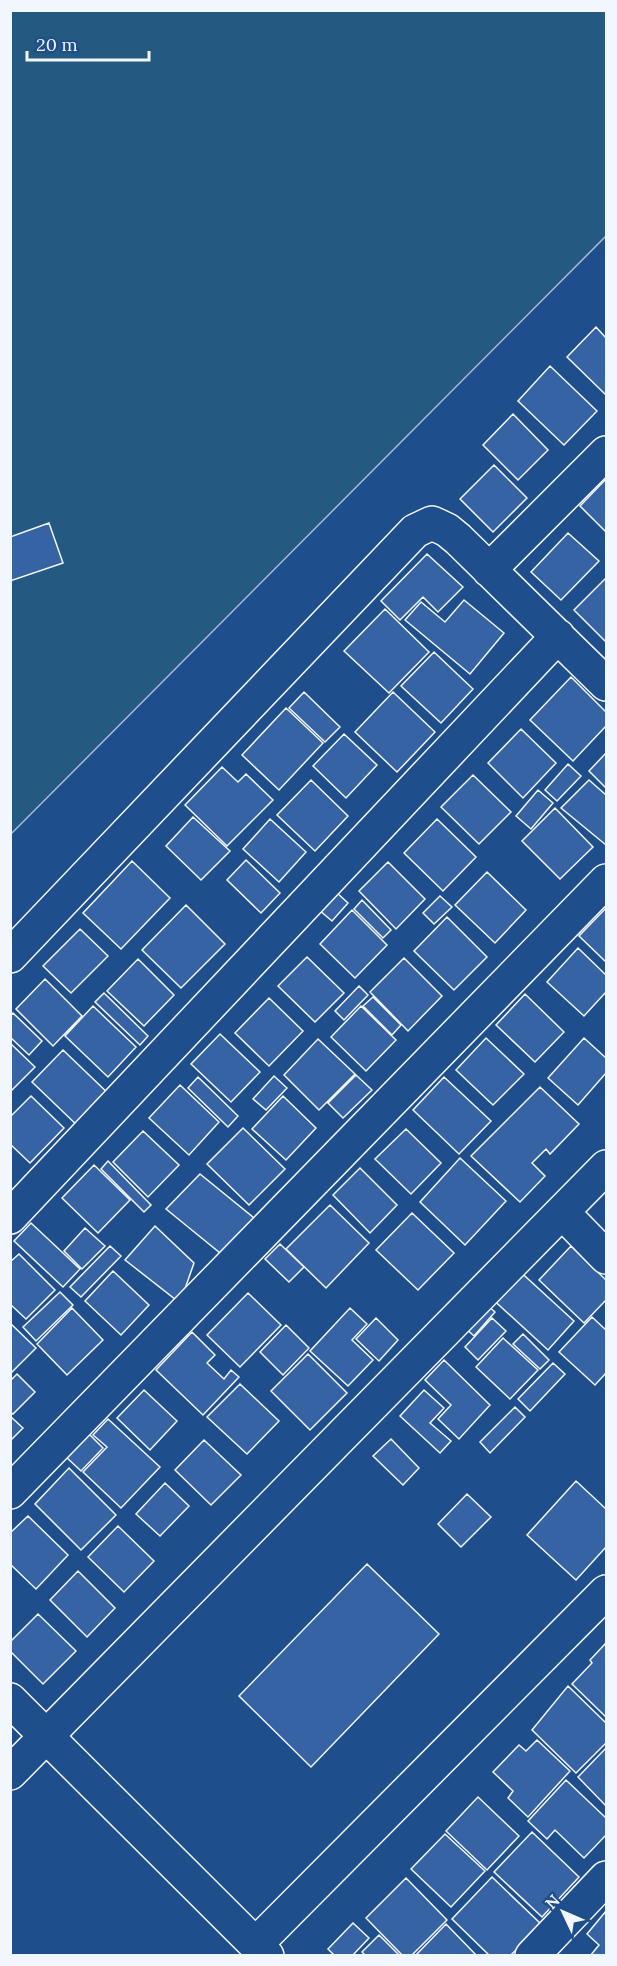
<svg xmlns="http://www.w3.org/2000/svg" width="617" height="1966" viewBox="0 0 617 1966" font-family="Lora,serif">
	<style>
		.green { fill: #245a82; stroke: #a8bbd7; stroke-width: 1.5 }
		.building { fill: #3563a3; stroke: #f2f6ff; stroke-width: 1.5 }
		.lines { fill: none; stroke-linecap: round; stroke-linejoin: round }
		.minor-casing { stroke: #f2f6ff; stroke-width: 36 }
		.minor { stroke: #1f4e8c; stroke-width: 33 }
	</style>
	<rect width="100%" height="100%" fill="#1f4e8c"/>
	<path class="green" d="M11 11H606V236L11 834Z"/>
	<path class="building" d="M596 327 606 338V395L567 357Z
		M550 366 597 411 564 445 518 401Z
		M513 414 548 450 518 480 483 445Z
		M494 465 527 498 493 532 460 499Z
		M606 479V532L580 506Z
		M49 523 63 563 10 581V537Z
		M568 533 599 561 561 600 531 572Z
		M427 554 463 587 438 612 423 597 400 620 381 601Z
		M606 578V642L574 610Z
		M464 600 504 633 470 674 405 620 421 602 445 622Z
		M385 609 429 652 389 693 344 651Z
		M434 652 473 689 441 723 401 686Z
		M571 677 606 712V726L573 761 530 720Z
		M304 692 340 727 325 742 289 708Z
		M393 692 435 732 397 772 355 732Z
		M286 708 323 743 279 790 242 755Z
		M521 729 556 763 523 798 488 763Z
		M344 734 377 765 346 798 313 766Z
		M606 753V788L589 771Z
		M568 764 581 776 557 801 545 790Z
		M222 767 238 782 246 774 273 800 227 846 185 805Z
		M473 775 511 812 479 844 441 807Z
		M311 780 348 816 315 851 277 815Z
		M589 780 606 795V845L561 808Z
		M538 790 553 803 531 829 516 816Z
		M555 808 593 847 560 879 522 841Z
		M193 817 230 851 201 880 166 846Z
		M270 819 306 852 279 882 243 849Z
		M437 819 476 857 443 891 404 853Z
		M246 860 280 893 261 913 227 880Z
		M132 861 170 898 121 949 83 913Z
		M388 862 425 899 396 929 359 891Z
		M487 872 526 910 495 943 455 905Z
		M336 892 348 903 332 921 319 910Z
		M440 896 452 907 434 924 423 913Z
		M362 900 391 930 383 938 354 909Z
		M186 905 225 944 181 988 142 950Z
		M606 908V962L579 936Z
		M352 910 387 945 355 978 320 944Z
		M447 917 487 957 454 990 414 951Z
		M80 929 108 956 71 993 43 966Z
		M578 948 606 975V992L584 1016 547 982Z
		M307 957 344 993 315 1022 278 986Z
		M404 958 442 996 408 1031 370 992Z
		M138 959 174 995 144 1026 107 991Z
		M45 979 82 1016 53 1046 16 1009Z
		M359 986 368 995 344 1020 335 1011Z
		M104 993 148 1036 140 1045 95 1002Z
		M525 994 564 1032 535 1062 496 1025Z
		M373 997 401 1025 392 1035 363 1006Z
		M269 998 303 1031 269 1066 235 1033Z
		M93 1006 136 1047 108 1077 65 1036Z
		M361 1006 396 1040 366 1071 331 1037Z
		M13 1013 42 1041 29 1055 10 1037V1016Z
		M220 1034 260 1072 231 1102 191 1064Z
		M486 1038 524 1074 493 1105 456 1070Z
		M584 1038 606 1058V1073L578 1105 548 1078Z
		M318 1039 355 1074 319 1110 284 1075Z
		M10 1043 35 1067 10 1092Z
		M63 1050 113 1098 82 1130 32 1082Z
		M356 1075 372 1090 343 1118 328 1103Z
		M274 1076 287 1088 266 1110 253 1099Z
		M198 1077 238 1116 228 1127 188 1088Z
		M444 1077 491 1121 459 1154 413 1110Z
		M180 1085 219 1122 189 1155 149 1118Z
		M540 1087 579 1124 550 1154 546 1149 532 1163 545 1176 520 1202 471 1156Z
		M31 1096 64 1128 30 1163 10 1144V1117Z
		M283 1096 316 1128 286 1160 252 1129Z
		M243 1128 285 1169 249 1205 207 1164Z
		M406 1129 441 1163 411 1194 375 1159Z
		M143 1131 179 1165 148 1197 113 1162Z
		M460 1158 506 1201 465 1245 420 1202Z
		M108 1161 151 1205 144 1212 101 1169Z
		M94 1165 130 1200 98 1233 62 1198Z
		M360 1168 397 1205 370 1233 333 1195Z
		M200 1174 259 1222 225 1257 166 1209Z
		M330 1205 369 1243 326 1288 286 1249Z
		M412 1213 454 1253 418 1290 376 1250Z
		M31 1223 80 1269 63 1287 14 1241Z
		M155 1226 194 1263 180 1303 125 1260Z
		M85 1228 105 1246 82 1269 64 1251Z
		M280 1244 304 1267 289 1282 265 1259Z
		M110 1246 121 1256 81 1297 70 1287Z
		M571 1246 606 1280V1300L584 1323 539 1280Z
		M19 1254 55 1290 26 1319 10 1304V1262Z
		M515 1267 574 1321 548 1350 488 1295Z
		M113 1271 149 1305 121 1335 85 1301Z
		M60 1292 73 1305 36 1341 23 1327Z
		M248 1293 281 1325 240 1367 207 1335Z
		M484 1302 495 1312 474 1336 462 1325Z
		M72 1308 103 1340 67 1375 37 1344Z
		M350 1308 367 1324 352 1340 373 1360 348 1386 310 1351Z
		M592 1317 606 1330V1373L595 1385 559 1352Z
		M376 1318 398 1340 379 1361 356 1339Z
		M492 1318 506 1331 478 1360 465 1347Z
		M10 1323 36 1348 10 1374Z
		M286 1325 309 1348 283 1375 260 1352Z
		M192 1332 215 1355 207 1363 224 1379 231 1370 239 1377 203 1415 156 1370Z
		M523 1334 549 1360 540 1369 513 1344Z
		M503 1338 538 1370 510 1399 476 1367Z
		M308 1354 347 1393 310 1430 271 1391Z
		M444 1360 490 1405 459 1439 438 1419 451 1405 425 1380Z
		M553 1363 565 1374 530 1411 518 1399Z
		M17 1374 35 1392 13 1414 10 1412V1381Z
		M240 1384 279 1421 247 1454 207 1417Z
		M144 1390 177 1421 150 1450 117 1418Z
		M424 1390 444 1408 430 1423 451 1441 440 1453 400 1416Z
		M515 1407 525 1417 490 1453 480 1442Z
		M10 1416 23 1428 10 1441Z
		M108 1419 160 1467 121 1508 83 1472 107 1447 93 1435Z
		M87 1432 103 1448 81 1471 65 1456Z
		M391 1439 419 1468 403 1485 373 1456Z
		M204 1440 241 1475 211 1505 175 1470Z
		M69 1468 116 1515 81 1550 35 1504Z
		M576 1481 606 1509V1547L576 1580 527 1535Z
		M165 1483 189 1506 160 1536 136 1514Z
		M467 1494 491 1517 461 1547 438 1524Z
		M28 1516 68 1555 36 1589 10 1564V1533Z
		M118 1526 154 1561 124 1592 88 1557Z
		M367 1564 439 1634 311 1767 239 1696Z
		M78 1571 115 1608 87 1637 50 1600Z
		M38 1614 76 1651 43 1684 10 1651V1642Z
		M606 1643V1717L572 1684 592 1663 590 1660Z
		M568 1686 606 1723V1743L576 1773 532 1730Z
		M537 1740 570 1771 528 1817 508 1798 513 1791 493 1772 519 1745 526 1751Z
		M606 1748V1806L578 1777Z
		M566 1780 606 1818V1835L584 1858 555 1830 547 1839 528 1821Z
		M478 1797 519 1836 487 1870 446 1831Z
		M532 1832 579 1877 542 1917 494 1872Z
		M445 1834 485 1871 451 1907 411 1869Z
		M492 1877 541 1924 510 1956H490L452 1919Z
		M406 1878 447 1920 411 1956H403L366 1918Z
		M606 1911V1956H590L599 1945 587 1934Z
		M353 1923 369 1938 352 1956H335L328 1949Z
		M446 1924 477 1956H415Z
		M379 1935 400 1956H366L362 1952Z"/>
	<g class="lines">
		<g class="minor-casing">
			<path id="minor" d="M489 570 606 453
				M10 956 415 531 432 523 447 530 458 539 606 684
				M563 1213 606 1257
				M10 1217 558 636
				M10 1492 606 881
				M10 1700 267 1956
				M10 1773 606 1167
				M256 1944 606 1592
				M532 1956 606 1878"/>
		</g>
		<use href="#minor" class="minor"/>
	</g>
	<rect width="617" height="1966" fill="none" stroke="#f2f6ff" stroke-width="24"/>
	<g transform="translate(563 1912) rotate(314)" stroke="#1f4e8c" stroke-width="4.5" paint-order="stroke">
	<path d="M0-4.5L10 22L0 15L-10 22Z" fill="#f2f6ff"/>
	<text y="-9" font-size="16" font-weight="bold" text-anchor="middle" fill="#f2f6ff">N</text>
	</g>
	<path d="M27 51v9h122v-9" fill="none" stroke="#f2f6ff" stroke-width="3"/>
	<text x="36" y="51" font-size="18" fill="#f2f6ff" stroke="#1f4e8c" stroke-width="4.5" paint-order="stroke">20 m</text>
</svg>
